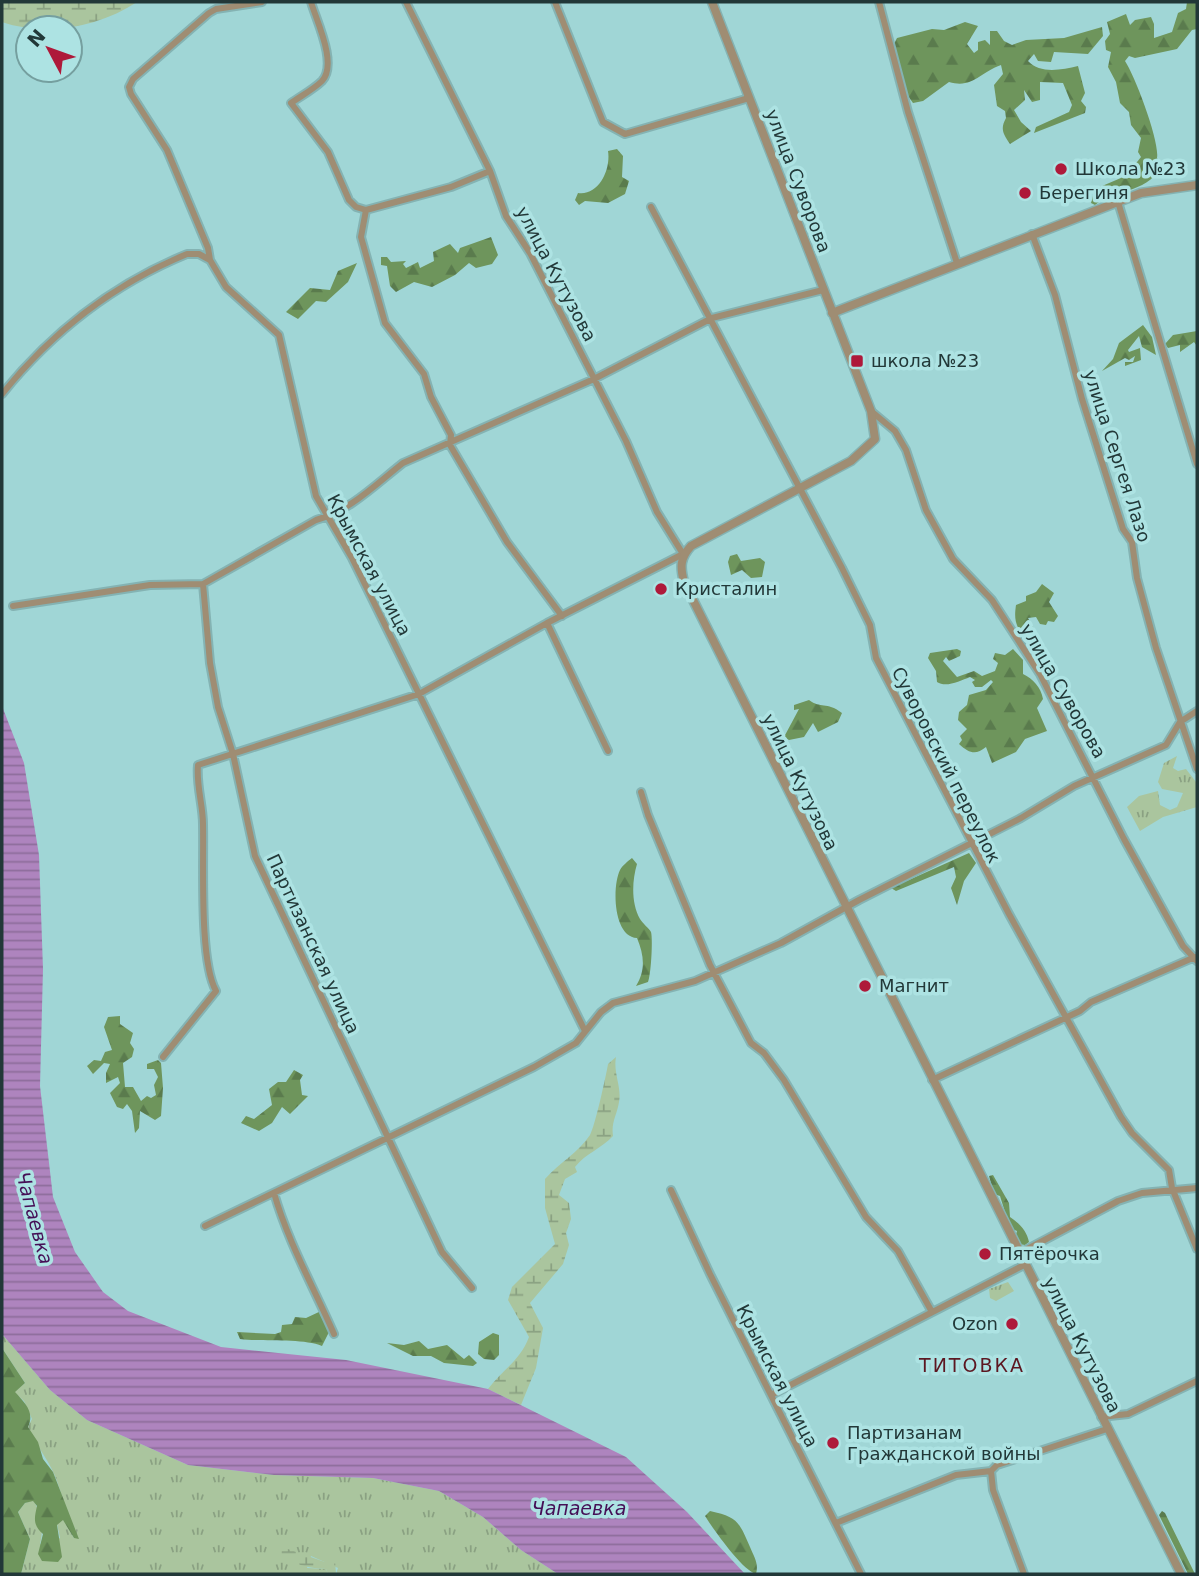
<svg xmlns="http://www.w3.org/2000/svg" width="1199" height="1576" viewBox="0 0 1199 1576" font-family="'DejaVu Sans',sans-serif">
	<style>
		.grass { fill: url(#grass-tufts) }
		.forest { fill: url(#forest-firs) }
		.wetland { fill: url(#wetland-marsh) }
		.water { fill: url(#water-rules) }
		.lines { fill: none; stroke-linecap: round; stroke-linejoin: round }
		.minor-casing { stroke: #84b3b3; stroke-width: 10 }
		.tertiary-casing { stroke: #84b3b3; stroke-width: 11 }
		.minor { stroke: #9f8d73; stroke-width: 6 }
		.tertiary { stroke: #9f8d73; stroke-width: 8 }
		.poi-dot { fill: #ae193a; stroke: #ade3e3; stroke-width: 2.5 }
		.labels { text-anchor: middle; stroke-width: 7; stroke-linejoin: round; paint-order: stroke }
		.poi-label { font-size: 18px; fill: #223838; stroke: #ade3e3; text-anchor: start }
		.street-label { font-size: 18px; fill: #223838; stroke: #ade3e3 }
		.water-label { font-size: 19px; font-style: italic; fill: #450f56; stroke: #ade3e3 }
		.neighbourhood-label { font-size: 19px; letter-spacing: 2px; fill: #5c1721; stroke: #ade3e3 }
	</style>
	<defs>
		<pattern id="grass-tufts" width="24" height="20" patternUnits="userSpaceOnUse" patternTransform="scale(1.75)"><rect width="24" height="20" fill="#aac59e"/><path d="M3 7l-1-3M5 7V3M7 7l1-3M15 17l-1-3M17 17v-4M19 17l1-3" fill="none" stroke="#8aa182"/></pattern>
		<pattern id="forest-firs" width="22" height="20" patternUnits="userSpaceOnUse" patternTransform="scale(1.75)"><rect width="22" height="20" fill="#6e955c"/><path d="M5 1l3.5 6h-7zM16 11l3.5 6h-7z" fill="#5a7b4d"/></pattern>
		<pattern id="wetland-marsh" width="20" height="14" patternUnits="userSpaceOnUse" patternTransform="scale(1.75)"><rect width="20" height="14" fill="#aac59e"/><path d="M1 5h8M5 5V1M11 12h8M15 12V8" fill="none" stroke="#8aa182"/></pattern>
		<pattern id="water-rules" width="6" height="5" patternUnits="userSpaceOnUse" patternTransform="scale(1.75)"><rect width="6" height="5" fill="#ae84be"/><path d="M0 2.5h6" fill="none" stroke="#8d6d9b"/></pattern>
	</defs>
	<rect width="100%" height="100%" fill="#a0d6d6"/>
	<path class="grass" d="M1177 756 1173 768 1178 771 1186 769 1196 782 1197 807 1163 817 1140 831 1127 807 1139 796 1158 791 1160 805 1170 810 1177 807 1183 793 1162 789 1158 782 1164 763Z
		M1008 1282 1014 1291 996 1301 990 1298 989 1289Z
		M2 1334 50 1390 87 1420 188 1465 274 1475 373 1478 439 1491 483 1517 521 1550 558 1574H336L338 1568 311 1556 307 1568 326 1569 328 1574H21L30 1539 18 1512 25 1503 33 1500C41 1512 44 1530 40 1544L60 1538 57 1524 63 1519 74 1538 75 1529C66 1512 62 1494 55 1476 48 1459 35 1444 28 1427L32 1419 24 1401 14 1392 25 1383 2 1348Z"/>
	<path class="forest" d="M1187 2H1197V29L1192 30 1177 49 1135 58 1129 56 1125 61C1135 76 1160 142 1157 158L1161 163C1153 193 1116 188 1095 205L1091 203 1095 189 1128 175V162H1137L1141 157 1138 152 1141 138 1131 125 1129 112 1120 103 1116 82 1108 67 1111 52 1106 50 1105 41 1110 34 1107 22 1126 14 1130 25 1135 20 1151 17 1154 24V38L1172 32 1178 13 1186 9Z
		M965 22 978 26 967 44 974 53 978 50V42L985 40 990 45V31H997L1004 41 1012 45 1026 40 1064 38 1102 27 1103 36 1088 54 1054 52 1051 62 1038 61 1034 54 1028 61C1040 74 1061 70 1078 66L1085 93 1081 101 1086 107 1085 113 1034 133 1036 127 1069 112 1072 105 1063 83 1040 82V100L1032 102 1024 90 1025 100 1014 110 1021 122 1031 131 1010 144C1003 134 1000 129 1006 118L1005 111 997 106 994 85 1003 74 1001 65C980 72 973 89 949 82L923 101 913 103 908 96 894 44 897 38 932 29 944 30Z
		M617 149 623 156 622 177 629 181 625 194 608 203 585 201 579 205 575 200 578 193C599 196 611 169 608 151Z
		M491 237 498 255 492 264 476 268 469 263 455 275 432 287 414 282 396 292 390 286 387 266 381 265V257H387L391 262 406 261 403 264 406 268 418 262 420 268 434 261 433 252 450 244 458 253 460 248Z
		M357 263 348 282 326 302 316 301 298 319 286 312 310 288 330 290 338 271Z
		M1143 325 1152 337 1156 355 1142 347 1139 336 1128 350 1129 352 1140 348 1141 360 1125 366V362H1133L1135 356 1129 360 1125 358 1102 371 1113 359 1119 343Z
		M1197 331V346L1194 342 1180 352V345L1168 348 1165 344 1173 335Z
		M737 554 741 561 760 558 765 562 762 577 751 578 742 570 731 575 728 562 730 556Z
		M1042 584 1054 593 1049 602 1058 616 1054 622 1048 621 1046 625 1040 624 1036 617 1028 618 1035 631 1025 637C1015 626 1014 619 1016 605L1026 601V596L1036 592Z
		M957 649 961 651 960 656 949 661 946 657 943 661 957 677 974 671 982 676 995 671 998 663 993 659 995 653 1005 655 1013 649 1023 660V674C1033 679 1041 687 1043 699L1037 708 1047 731 1025 739 1016 752 992 763 986 747C976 755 970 754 959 744L962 740 960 736 967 729 958 720 959 712 967 705 969 695 986 690 993 682 991 680 982 687H975L972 682 975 680 970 677C960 681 946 688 937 682L936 671 928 658 930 653Z
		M809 700C821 709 826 701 842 713L838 722 818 732 813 723 804 737 789 740 784 737 799 709 794 710V705Z
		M969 853 976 863 964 881 957 905 951 888 956 877 954 867 896 891 891 888Z
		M632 858 637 864C632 881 631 903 640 919 643 924 649 928 651 932 653 939 651 975 648 982L636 986C646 970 644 955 637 938 613 937 612 886 620 870 622 866 628 861 632 858Z
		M120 1016V1024L133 1033 130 1043 134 1049 132 1057 123 1063 125 1087H133L141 1101 147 1096 151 1098 156 1095 154 1085 158 1077 154 1069H147V1064L158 1060 161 1063 163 1088 161 1116 155 1120 140 1111 139 1128 135 1133 132 1111 127 1104 123 1109 117 1107 110 1093 120 1083 118 1077 106 1083V1073L110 1064 104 1063 93 1074 87 1066 94 1060 101 1061 105 1052 112 1050 104 1027 108 1017Z
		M294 1070 303 1075 300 1080 302 1095 308 1096 290 1114 282 1107 272 1123 259 1131 241 1123 246 1116 254 1119 272 1105 269 1089 278 1082H286Z
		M993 1175 1009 1203 1010 1217C1019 1223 1027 1231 1029 1242L1025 1245 1019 1244 1015 1238 1017 1231 1010 1228 1000 1196 994 1194 989 1176Z
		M321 1311 329 1332 322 1346C303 1338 265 1342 240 1339L237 1332 275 1334 281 1332 282 1325 292 1324 295 1317 306 1318Z
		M493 1333 499 1335V1355L494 1360 484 1359 478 1354 479 1342Z
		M419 1341 428 1349 447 1345 464 1359 469 1355 477 1363 473 1366 444 1363 431 1356H413L387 1343 404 1345Z
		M2 1348 25 1383 15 1392C25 1403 35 1412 28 1427L38 1442 43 1459 53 1472 79 1539 74 1538 63 1520 57 1525 62 1557 58 1562 42 1561 38 1554 43 1534C33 1525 34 1519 37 1506L33 1501 25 1503 18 1512 30 1539 21 1574H2Z
		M710 1511C738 1517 739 1522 750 1547 754 1557 759 1563 756 1574 742 1570 714 1530 705 1516Z
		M1162 1511 1165 1513 1195 1574H1188L1159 1515Z"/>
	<path class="wetland" d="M2 2H137C99 27 46 37 2 22Z
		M616 1057C613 1073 622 1087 619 1102 617 1115 611 1122 613 1136 601 1149 586 1153 575 1167L577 1172 565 1179 559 1195 569 1203 571 1219 566 1233 569 1245 563 1264 530 1303 543 1328 536 1368 521 1405 488 1389C502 1370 520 1361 529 1337L508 1300 512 1287 555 1244 545 1208V1179C559 1163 579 1152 590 1135 595 1126 606 1076 608 1064Z
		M282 1547 325 1562 335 1560 336 1574H328L326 1569C304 1568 290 1563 273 1548Z"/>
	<path class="water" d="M2 706 24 763 39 855 43 969 40 1086 53 1197 75 1252 103 1292 128 1311 221 1347 346 1360 488 1389 626 1457 687 1512 745 1574H558L521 1550 483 1517 439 1491 373 1478 274 1475 188 1465 87 1420 50 1390 2 1334Z"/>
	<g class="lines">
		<g class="minor-casing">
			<path id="minor" d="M262 2 216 9 209 13 133 79 129 87 131 94 167 150 208 248 210 260 226 287 279 335 316 496 352 558 585 1031
				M311 2C316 20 338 64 322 81 314 89 301 96 291 103L328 152 349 200 356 207 366 210 361 237 385 323 424 374 431 397 451 435 450 445 507 542 562 616
				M555 2 603 122 625 134 749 98
				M879 2 908 112 957 263
				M1118 202 1197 464
				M651 207 842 568 870 625 876 658 1009 914 1121 1117 1132 1133 1169 1170 1172 1188 1197 1249
				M366 210 451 187 490 171
				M1032 234 1055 295 1082 399 1123 529 1132 542 1137 578 1156 648 1197 769
				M2 394C52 332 114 284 187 254H199L210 260
				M871 411 895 431 906 450 926 510 953 559 992 600 1040 674 1124 839 1183 946 1197 961
				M203 584 210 663 218 707 233 754 255 856 442 1252 472 1288
				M13 606 150 585 203 584 316 520C350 511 376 484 403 463L594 379 712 318 823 290
				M547 623 608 751
				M641 792 648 815 710 965 751 1043 764 1053 784 1080 866 1217 898 1251 932 1312
				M163 1057 216 991C199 960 204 864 203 824 203 805 196 785 198 765L419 694 547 623 683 554 657 512 626 441 530 253 506 216 490 171 406 2
				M932 1080 1080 1011 1091 1002 1195 957
				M671 1190 710 1274 861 1574
				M274 1193C288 1242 314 1288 334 1334
				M205 1226 534 1067 576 1043 601 1012 613 1003 695 981 781 943 859 900 1021 818 1074 786 1166 745 1180 722 1197 711
				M1018 1254 1118 1201 1142 1193 1197 1188
				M771 1395 1024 1265
				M1101 1417 1128 1414 1197 1381
				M991 1471 993 1490 1024 1574
				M836 1523 956 1475 991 1471 997 1465 1107 1429"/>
		</g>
		<g class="tertiary-casing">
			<path id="tertiary" d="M712 2 871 411 875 439 851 461 691 546C680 558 680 567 684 582L1181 1574
				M832 313 1141 193 1197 185"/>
		</g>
		<use href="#minor" class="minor"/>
		<use href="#tertiary" class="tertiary"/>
	</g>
	<g class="poi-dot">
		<circle cx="1061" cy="169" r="7"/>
		<circle cx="1025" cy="193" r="7"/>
		<rect x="850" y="354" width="14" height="14" rx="3.5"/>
		<circle cx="661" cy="589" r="7"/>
		<circle cx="865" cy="986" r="7"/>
		<circle cx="985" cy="1254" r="7"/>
		<circle cx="1012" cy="1324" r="7"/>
		<circle cx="833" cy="1443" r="7"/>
	</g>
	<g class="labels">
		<g class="poi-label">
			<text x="1075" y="175">Школа №23</text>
			<text x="1039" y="199">Берегиня</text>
			<text x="871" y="367">школа №23</text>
			<text x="675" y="595">Кристалин</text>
			<text x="879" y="992">Магнит</text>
			<text x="999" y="1260">Пятёрочка</text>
			<text x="998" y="1330" text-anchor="end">Ozon</text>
			<text x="847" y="1439">Партизанам<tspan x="847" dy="21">Гражданской войны</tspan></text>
		</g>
		<g class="street-label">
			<text transform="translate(798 181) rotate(69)" y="6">улица Суворова</text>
			<text transform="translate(556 274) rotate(62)" y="6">улица Кутузова</text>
			<text transform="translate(1117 456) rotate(72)" y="6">улица Сергея Лазо</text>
			<text transform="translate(369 565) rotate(62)" y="6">Крымская улица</text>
			<text transform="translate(1063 691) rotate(60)" y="6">улица Суворова</text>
			<text transform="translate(946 765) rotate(63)" y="6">Суворовский переулок</text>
			<text transform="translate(800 782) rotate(64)" y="6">улица Кутузова</text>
			<text transform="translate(313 944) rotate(65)" y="6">Партизанская улица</text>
			<text transform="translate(1082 1345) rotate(63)" y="6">улица Кутузова</text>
			<text transform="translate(777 1376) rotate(63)" y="6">Крымская улица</text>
		</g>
		<g class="water-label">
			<text transform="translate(35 1218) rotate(75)" y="7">Чапаевка</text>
			<text x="579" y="1515">Чапаевка</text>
		</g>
		<g class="neighbourhood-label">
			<text x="972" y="1372">ТИТОВКА</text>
		</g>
	</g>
	<rect width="1199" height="1576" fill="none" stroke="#223838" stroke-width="7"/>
	<g transform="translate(49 49) rotate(311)"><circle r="33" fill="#ade3e3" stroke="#759f9f" stroke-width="2"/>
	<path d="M0-5L12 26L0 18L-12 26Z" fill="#ae193a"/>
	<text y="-10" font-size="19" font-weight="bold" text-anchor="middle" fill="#223838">N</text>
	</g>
</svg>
